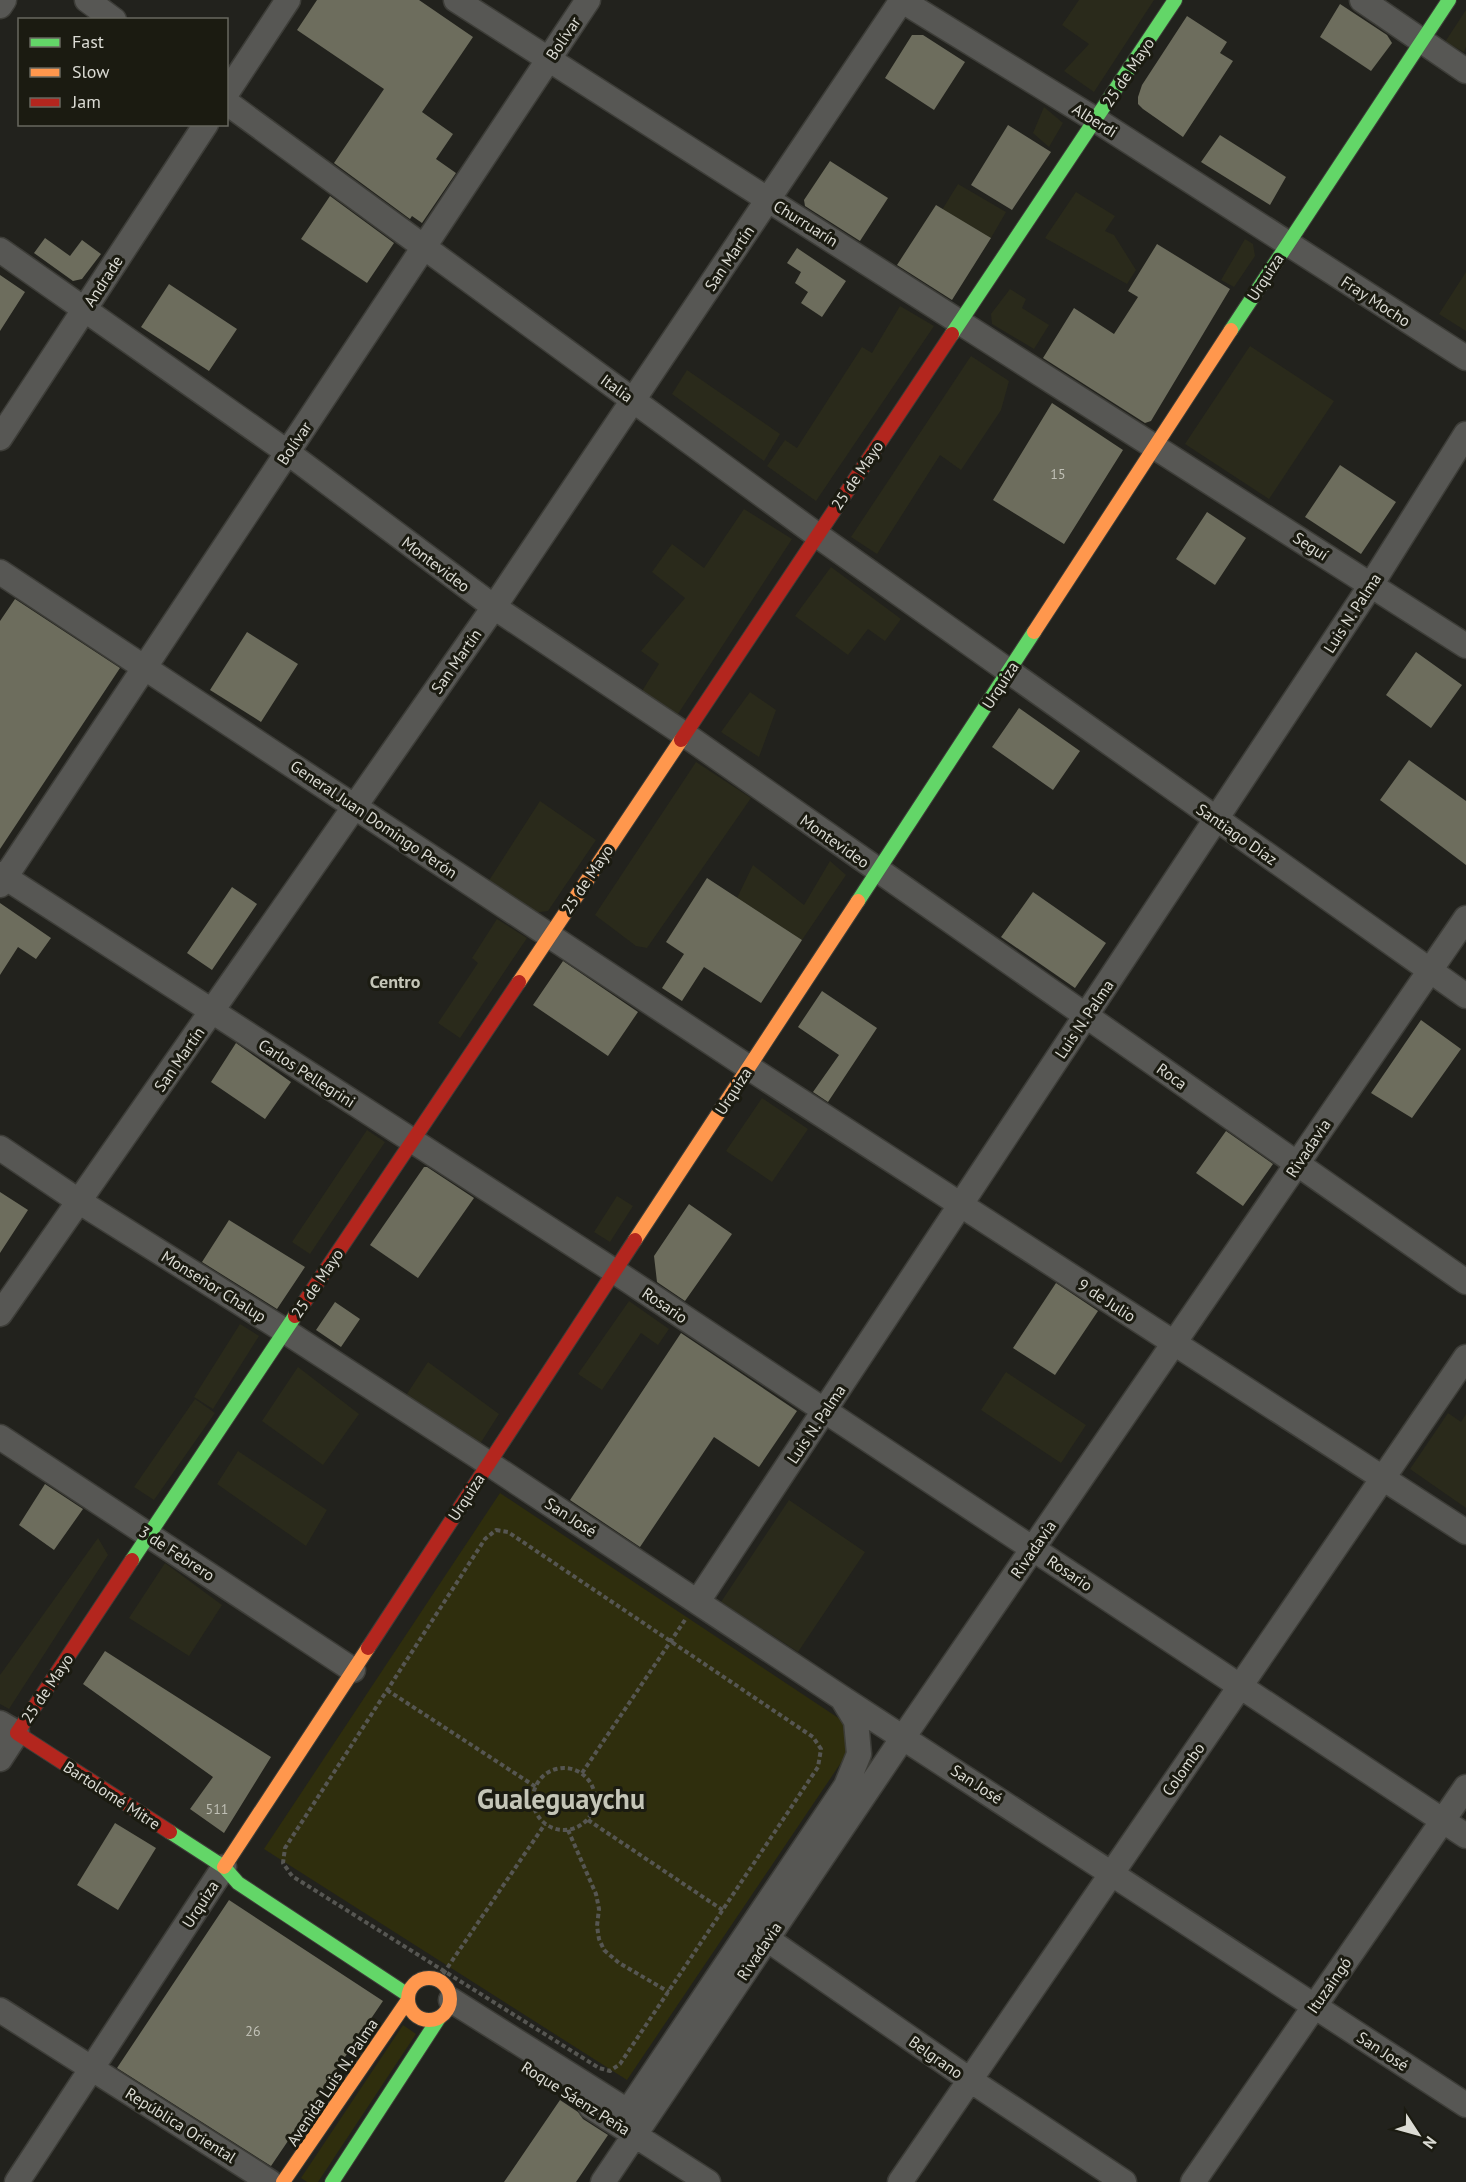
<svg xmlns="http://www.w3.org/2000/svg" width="1466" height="2182" viewBox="0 0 1466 2182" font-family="'PT Sans',sans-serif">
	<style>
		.built { fill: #2a2a1b }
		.green { fill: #2f2e0d }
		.building { fill: #6d6d5d }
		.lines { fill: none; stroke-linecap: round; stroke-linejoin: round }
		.street-casing { stroke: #3d3d38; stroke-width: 27 }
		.fast-casing { stroke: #3d3d38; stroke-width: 16 }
		.slow-casing { stroke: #3d3d38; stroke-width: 16 }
		.jam-casing { stroke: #3d3d38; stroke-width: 16 }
		.path { stroke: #565652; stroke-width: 4; stroke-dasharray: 4.5 3; stroke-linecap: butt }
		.street { stroke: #575754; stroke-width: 24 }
		.fast { stroke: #63d668; stroke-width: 14 }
		.slow { stroke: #ff974d; stroke-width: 14 }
		.jam { stroke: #b3261e; stroke-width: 14 }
		.labels { text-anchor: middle; stroke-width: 6; stroke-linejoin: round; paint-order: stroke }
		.number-label { font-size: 14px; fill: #c0c0b6 }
		.street-label { font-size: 16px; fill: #dbdbd4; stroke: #1b1b11 }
		.neighbourhood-label { font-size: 18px; font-weight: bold; fill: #c4c5b7; stroke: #1b1b11 }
		.town-label { font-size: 28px; font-weight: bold; fill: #c4c5b7; stroke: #1b1b11 }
	</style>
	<rect width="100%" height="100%" fill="#22221d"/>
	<path class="built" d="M1079 0H1154L1094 92 1064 71 1089 44 1062 25Z
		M1466 10V47L1464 52 1445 42Z
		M1044 107 1063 123 1049 147 1033 133Z
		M958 184 1006 212 991 238 942 210Z
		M1076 192 1115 216 1105 231 1114 235 1136 270 1127 284 1045 238Z
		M1245 239 1253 244 1255 256 1234 287 1221 280Z
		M1466 272V331L1439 314Z
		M1010 289 1026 299 1022 308 1049 325 1034 349 992 324 991 314Z
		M900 306 934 326 816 501 767 466 785 440 797 448 862 347 872 353Z
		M1250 346 1334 401 1269 499 1185 444Z
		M971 356 1009 381 1001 410 961 470 940 455 877 554 851 537Z
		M687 370 780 434 764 461 672 394Z
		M744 509 792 539 678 714 642 691 659 664 641 651 685 598 652 572 672 544 704 568Z
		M831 567 901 619 885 641 868 629 848 655 795 616Z
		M750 692 776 710 759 757 721 732Z
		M696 762 751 798 647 948 636 946 595 915Z
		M540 801 596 840 548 911 532 913 488 882Z
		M830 861 846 875 802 940 737 898 753 865 804 905Z
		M497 919 527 938 460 1038 438 1023 478 963 472 958Z
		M762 1098 808 1129 772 1182 726 1151Z
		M367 1130 385 1142 310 1254 292 1242Z
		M617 1196 633 1206 610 1242 594 1232Z
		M629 1301 669 1329 658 1345 641 1333 602 1390 578 1374Z
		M240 1324 259 1336 213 1409 194 1397Z
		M428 1362 499 1414 480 1444 405 1397Z
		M298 1367 359 1414 323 1465 262 1421Z
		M1006 1372 1086 1425 1061 1463 981 1410Z
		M195 1399 215 1413 154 1500 134 1487Z
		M1448 1413 1461 1422 1466 1414V1508L1410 1469Z
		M238 1451 327 1510 306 1546 217 1484Z
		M789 1500 865 1552 798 1652 721 1602Z
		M98 1538 108 1555 9 1709 0 1704V1675Z
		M165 1563 222 1605 189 1656 129 1618Z"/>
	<path class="green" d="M500 1493 861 1733 627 2080 264 1849Z
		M403 2025 416 2034 318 2182H307L301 2178Z"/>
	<path class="building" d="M317 0H419L473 37 422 112 453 134 436 159 456 173 422 223 412 216 410 219 334 163 384 89 297 30Z
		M1340 4 1387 35 1392 43 1371 71 1320 37Z
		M1187 16 1227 42 1220 53 1233 61 1183 137 1143 109 1138 104V97L1142 85Z
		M912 35H923L965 62 934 110 885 78Z
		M1008 125 1051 152 1012 210 971 185Z
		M1220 135 1286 177 1270 205 1201 162Z
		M830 161 888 198 860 241 805 206 804 200Z
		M330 196 394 243 367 283 301 239Z
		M936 205 991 238 952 300 897 265Z
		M45 238 70 256 82 240 101 254 82 279 73 281 34 253Z
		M1157 244 1230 289 1151 421 1145 423 1043 358 1074 308 1114 334 1138 297 1128 291Z
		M797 248 846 281 822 317 801 303 808 292 795 283 801 272 787 263Z
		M0 275 25 292 0 331Z
		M169 284 237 329 209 371 141 327Z
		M1052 403 1123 450 1064 544 993 500Z
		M1340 465 1396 502 1361 554 1305 517Z
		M1207 512 1246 538 1215 585 1176 559Z
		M15 599 120 668 0 849V621Z
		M247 632 298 664 261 722 210 690Z
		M1416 652 1462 685 1431 728 1386 695Z
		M1019 708 1080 751 1053 790 992 747Z
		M1409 760 1466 801V865L1380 800Z
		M707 878 802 940 761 1003 704 967 682 1001 662 988 684 954 666 942Z
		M232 887 257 904 212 970 187 953Z
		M1033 892 1106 943 1075 988 1001 937Z
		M0 903 51 938 36 959 18 947 0 975Z
		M563 961 638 1012 608 1056 533 1005Z
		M822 991 877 1028 828 1102 813 1092 839 1055 798 1027Z
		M1421 1020 1461 1049 1412 1118 1371 1093Z
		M236 1043 291 1082 265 1119 211 1082Z
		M1226 1131 1273 1164 1243 1206 1196 1173Z
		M424 1167H427L474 1198 418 1278 370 1245Z
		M0 1192 28 1210 0 1253Z
		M689 1204 732 1234 685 1301 657 1282 654 1256Z
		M229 1220 305 1267 277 1309 202 1262Z
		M1056 1283 1098 1311 1055 1375 1013 1348Z
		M335 1302 360 1319 341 1347 316 1330Z
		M681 1333 797 1411 759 1467 714 1437 640 1547 570 1500Z
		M45 1484 83 1509 54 1550 19 1525Z
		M105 1651 271 1757 224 1833 190 1809 213 1777 83 1684Z
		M115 1823 156 1848 118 1910 77 1885Z
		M229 1900 383 2001 271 2166 117 2068Z
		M560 2100 578 2112 583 2119 608 2135 576 2182H504Z"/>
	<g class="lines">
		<g class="street-casing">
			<path id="street" d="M87 0 114 20
				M456 0 1466 646
				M901 0 1096 120 1466 358
				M1362 0 1466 71
				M0 6 4 0
				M226 94 288 0
				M226 102 817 535 1466 996
				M0 250 287 452 494 607 684 734 1466 1282
				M0 438 206 124
				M0 572 748 1067 1466 1532
				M0 874 614 1271 1466 1836
				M0 885 588 0
				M0 1148 80 1202 285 1331 488 1463 842 1698 1466 2105
				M0 1314 494 607 902 0
				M0 1437 353 1670
				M698 1601 1371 585 1466 434
				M0 1723 17 1733 0 1759
				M754 1930 970 2080 1124 2182
				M451 2000 624 2109 632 2105 846 1786 859 1754 856 1721 842 1698
				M0 2010 270 2182
				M591 2107 708 2182
				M17 2182 224 1867
				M603 2182 904 1736 1466 918
				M900 2182 1466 1357
				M1193 2182 1466 1787"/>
		</g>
		<g class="fast-casing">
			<path id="fast" d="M1231 330 1449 0
				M952 334 1175 0
				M858 901 1034 632
				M132 1560 295 1316
				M170 1832 224 1867 238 1883 408 1995
				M332 2182 439 2018"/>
		</g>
		<g class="slow-casing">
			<path id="slow" d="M1034 632 1231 330
				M519 982 681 740
				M635 1240 858 901
				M224 1867 368 1648
				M408 1999a21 21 0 1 1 42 0a21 21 0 1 1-42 0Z
				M283 2182 408 2000"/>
		</g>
		<g class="jam-casing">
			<path id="jam" d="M681 740 952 334
				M295 1316 519 982
				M132 1560 17 1733 170 1832
				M368 1648 635 1240"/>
		</g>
		<path class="path" d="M496 1530 508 1532 813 1737 821 1749 818 1767 620 2064 610 2071 599 2068 292 1876 283 1863 285 1848 485 1539Z
			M387 1690 536 1787
			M533 1799a31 31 0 1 1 62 0a31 31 0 1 1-62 0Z
			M582 1773 685 1620
			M588 1820 724 1911
			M568 1830 596 1894 599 1909 597 1926 599 1939 604 1950 619 1963 669 1992
			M439 1980 545 1824"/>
		<use href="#street" class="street"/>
		<use href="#fast" class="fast"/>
		<use href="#slow" class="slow"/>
		<use href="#jam" class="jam"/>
	</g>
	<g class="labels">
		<g class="number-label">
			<text x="1058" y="479">15</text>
			<text x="217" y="1814">511</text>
			<text x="253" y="2036">26</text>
		</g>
		<g class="street-label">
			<text transform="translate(563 38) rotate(-56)" y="6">Bolívar</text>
			<text transform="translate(1128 72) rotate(-56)" y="6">25 de Mayo</text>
			<text transform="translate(1095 120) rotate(32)" y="6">Alberdi</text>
			<text transform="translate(806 223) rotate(32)" y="6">Churruarín</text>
			<text transform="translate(729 258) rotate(-56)" y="6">San Martín</text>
			<text transform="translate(1265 277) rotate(-57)" y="6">Urquiza</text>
			<text transform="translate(103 281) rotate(-57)" y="6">Andrade</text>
			<text transform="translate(1376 301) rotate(33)" y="6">Fray Mocho</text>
			<text transform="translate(617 388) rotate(36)" y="6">Italia</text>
			<text transform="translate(294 443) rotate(-56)" y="6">Bolívar</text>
			<text transform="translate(857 475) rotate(-56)" y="6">25 de Mayo</text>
			<text transform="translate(1311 546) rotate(33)" y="6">Seguí</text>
			<text transform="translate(436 564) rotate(37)" y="6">Montevideo</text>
			<text transform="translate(1352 613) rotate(-57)" y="6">Luis N. Palma</text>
			<text transform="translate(456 661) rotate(-55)" y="6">San Martín</text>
			<text transform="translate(1000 685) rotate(-57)" y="6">Urquiza</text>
			<text transform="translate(374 819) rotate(34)" y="6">General Juan Domingo Perón</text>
			<text transform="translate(1237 834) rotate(35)" y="6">Santiago Díaz</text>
			<text transform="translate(835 841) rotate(35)" y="6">Montevideo</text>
			<text transform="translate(587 879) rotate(-56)" y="6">25 de Mayo</text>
			<text transform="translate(1084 1019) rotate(-56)" y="6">Luis N. Palma</text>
			<text transform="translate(179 1059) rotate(-55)" y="6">San Martín</text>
			<text transform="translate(307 1073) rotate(33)" y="6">Carlos Pellegrini</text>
			<text transform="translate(1172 1076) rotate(35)" y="6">Roca</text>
			<text transform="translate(733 1091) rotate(-57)" y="6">Urquiza</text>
			<text transform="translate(1308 1148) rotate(-56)" y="6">Rivadavia</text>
			<text transform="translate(317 1283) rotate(-56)" y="6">25 de Mayo</text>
			<text transform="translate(214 1286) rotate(32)" y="6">Monseñor Chalup</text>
			<text transform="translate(1107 1300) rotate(33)" y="6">9 de Julio</text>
			<text transform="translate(665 1305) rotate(34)" y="6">Rosario</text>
			<text transform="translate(816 1424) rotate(-56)" y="6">Luis N. Palma</text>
			<text transform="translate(466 1497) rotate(-57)" y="6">Urquiza</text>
			<text transform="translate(571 1517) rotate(33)" y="6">San José</text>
			<text transform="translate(1033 1549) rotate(-55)" y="6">Rivadavia</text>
			<text transform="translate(177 1553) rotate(33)" y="6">3 de Febrero</text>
			<text transform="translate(1070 1573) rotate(34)" y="6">Rosario</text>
			<text transform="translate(47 1688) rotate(-56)" y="6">25 de Mayo</text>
			<text transform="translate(1183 1769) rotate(-55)" y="6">Colombo</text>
			<text transform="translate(977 1784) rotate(33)" y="6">San José</text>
			<text transform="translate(112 1795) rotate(33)" y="6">Bartolomé Mitre</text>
			<text transform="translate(200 1904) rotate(-57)" y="6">Urquiza</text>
			<text transform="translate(759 1951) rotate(-56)" y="6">Rivadavia</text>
			<text transform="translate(1329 1985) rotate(-55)" y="6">Ituzaingó</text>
			<text transform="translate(1383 2051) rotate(33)" y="6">San José</text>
			<text transform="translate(936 2057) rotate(35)" y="6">Belgrano</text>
			<text transform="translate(332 2082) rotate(-56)" y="6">Avenida Luis N. Palma</text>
			<text transform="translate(576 2098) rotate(32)" y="6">Roque Sáenz Peña</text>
			<text transform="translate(181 2125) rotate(32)" y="6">República Oriental</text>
		</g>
		<g class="neighbourhood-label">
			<text x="395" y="988">Centro</text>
		</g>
		<g class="town-label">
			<text x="561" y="1809">Gualeguaychu</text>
		</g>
	</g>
	<rect x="18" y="18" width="210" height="108" fill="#1b1b11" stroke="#68685f" stroke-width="1.5"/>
	<rect x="30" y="38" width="30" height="9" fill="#63d668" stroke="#68685f" stroke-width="1.5"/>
	<text x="72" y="48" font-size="18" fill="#dbdbd4">Fast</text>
	<rect x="30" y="68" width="30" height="9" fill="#ff974d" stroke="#68685f" stroke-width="1.5"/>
	<text x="72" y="78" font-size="18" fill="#dbdbd4">Slow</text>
	<rect x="30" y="98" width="30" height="9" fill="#b3261e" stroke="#68685f" stroke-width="1.5"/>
	<text x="72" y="108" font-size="18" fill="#dbdbd4">Jam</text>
	<g transform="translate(1418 2134) rotate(126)" stroke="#1b1b11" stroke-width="4.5" paint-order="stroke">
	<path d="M0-4.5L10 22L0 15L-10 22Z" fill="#dbdbd4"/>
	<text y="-9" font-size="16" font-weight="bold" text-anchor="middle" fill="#dbdbd4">N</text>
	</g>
</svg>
